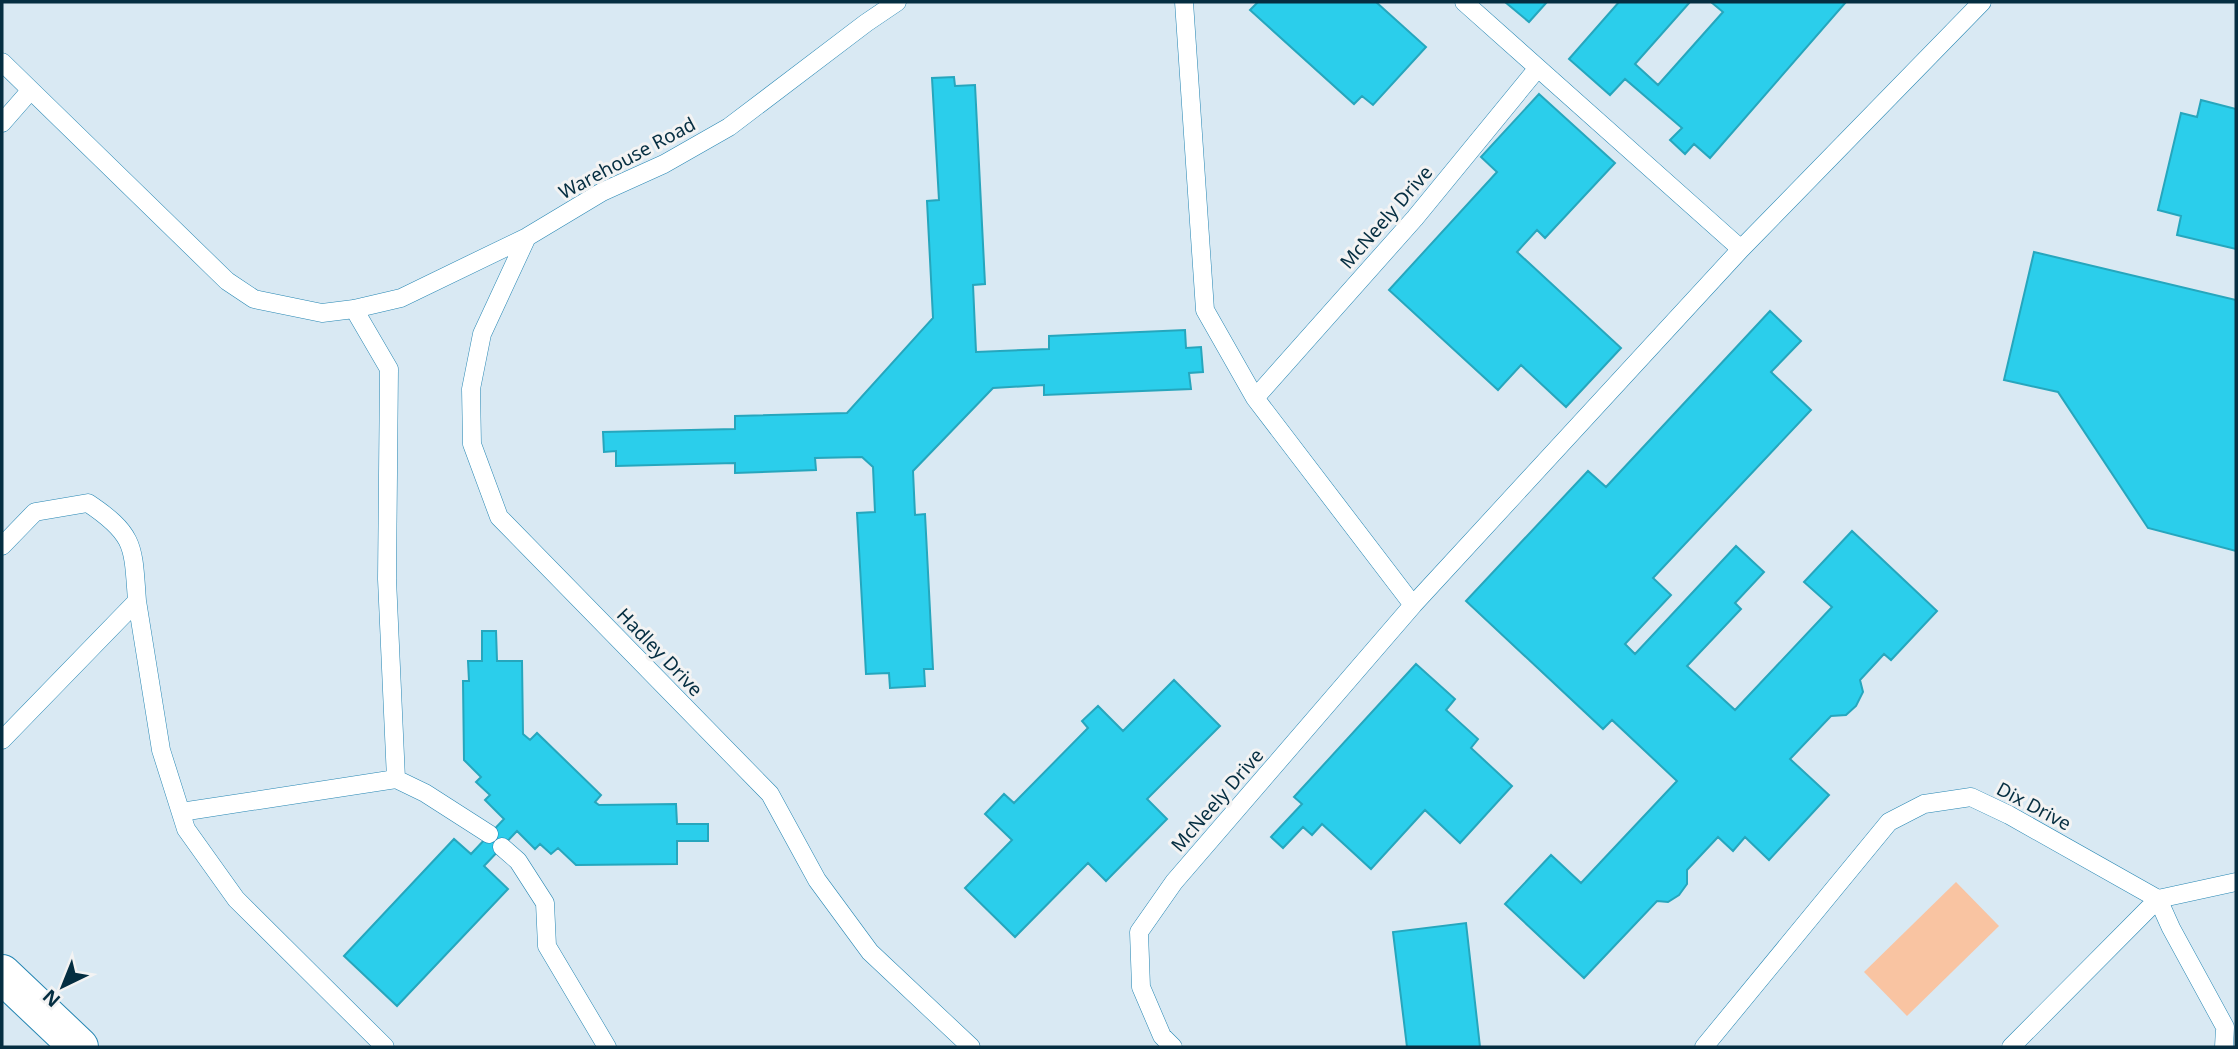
<svg xmlns="http://www.w3.org/2000/svg" width="2238" height="1049" viewBox="0 0 2238 1049" font-family="'Noto Sans',sans-serif">
	<style>
		.green { fill: #f9c4a2 }
		.building { fill: #2bceeb; stroke: #26a6bd; stroke-width: 2 }
		.lines { fill: none; stroke-linecap: round; stroke-linejoin: round }
		.service-casing { stroke: #2586b3; stroke-width: 19 }
		.primary-casing { stroke: #2586b3; stroke-width: 40 }
		.service { stroke: #fff; stroke-width: 18 }
		.primary { stroke: #fff; stroke-width: 38 }
		.labels { text-anchor: middle; stroke-width: 6; stroke-linejoin: round; paint-order: stroke }
		.street-label { font-size: 19px; fill: #052e41; stroke: #f3f3f3 }
	</style>
	<rect width="100%" height="100%" fill="#d9e9f3"/>
	<path class="green" d="M1956 882 1999 926 1907 1016 1864 972Z"/>
	<path class="building" d="M1258 2H1376L1426 47 1373 105 1362 96 1354 104 1250 10Z
		M1505 2H1547L1529 22Z
		M1619 2H1690L1635 64 1658 85 1723 12 1711 2H1846L1710 158 1694 144 1685 154 1670 140 1682 128 1625 79 1610 95 1569 59Z
		M954 77 955 86 975 85 985 284 973 285 976 352 1049 349V336L1185 330 1186 348 1201 347 1203 372 1189 373 1191 389 1044 395V385L993 388 913 471 915 515 925 514 933 669H924L925 686 890 688 889 673 866 674 857 513 875 512 873 467 862 457 815 458 816 470 735 473V463L616 466V451L604 452 603 432 735 429V416L847 413 933 318 927 201 939 200 932 78Z
		M1539 94 1615 163 1545 238 1537 230 1517 252 1621 348 1566 407 1521 365 1498 390 1389 290 1497 172 1481 157Z
		M2201 100 2236 109V249L2177 235 2181 216 2158 210 2181 113 2197 117Z
		M2034 252 2236 300V551L2148 528 2058 392 2004 380Z
		M1770 311 1801 341 1771 372 1811 410 1653 578 1671 595 1625 644 1635 654 1736 546 1764 572 1735 603 1741 609 1687 666 1735 710 1832 607 1804 582 1852 531 1937 611 1891 660 1884 654 1860 680 1863 692 1856 706 1846 715 1831 716 1790 759 1829 795 1769 860 1745 837 1733 851 1718 837 1687 870V884L1679 895 1668 902 1657 901 1584 978 1505 904 1551 855 1581 883 1677 781 1612 720 1603 729 1466 601 1588 471 1606 487Z
		M482 631H496L497 661H522L523 734 530 740 537 733 601 795 595 802 599 805 676 804 677 824H708V841H677V864L576 865 558 848 551 854 540 844 535 849 517 831 484 866 508 889 397 1006 344 956 454 839 471 854 504 819 485 800 490 795 476 782 481 777 464 760 463 681H469L468 661H482Z
		M1416 664 1455 699 1446 710 1478 739 1471 748 1512 786 1460 843 1425 810 1371 869 1322 824 1312 835 1303 827 1283 848 1271 837 1302 804 1294 797Z
		M1174 680 1220 726 1147 799 1167 819 1106 881 1088 863 1015 937 965 888 1012 840 985 814 1004 794 1014 803 1088 728 1082 721 1098 706 1123 731Z
		M1466 923 1480 1047H1407L1393 932Z"/>
	<g class="lines">
		<g class="service-casing">
			<path id="service" d="M1184 2 1205 310 1255 398
				M1464 2 1741 249
				M2 62 227 281 254 299 322 313 354 309 401 298 527 237 602 192 664 164 729 127 866 23 897 2
				M2 123 30 91
				M527 237 482 334 471 389 472 444 499 517 770 794 817 880 870 952 971 1047
				M2 546 35 512 88 503C136 535 133 547 137 601L2 740
				M137 601 161 750 186 829 236 899 385 1047
				M1413 605 1255 398 1415 218 1537 69
				M396 779 425 793 489 834
				M181 812 396 779 387 579 389 369 354 309
				M502 847 518 861 545 903 547 946 607 1047
				M1173 1047 1162 1036 1141 987 1139 932 1174 882 1413 605 1741 249 1982 2
				M1704 1047 1889 822 1924 804 1971 797 2009 815 2158 899 2171 928 2225 1027 2224 1047
				M2011 1047 2158 899 2236 882"/>
		</g>
		<g class="primary-casing">
			<path id="primary" d="M2 974 79 1047"/>
		</g>
		<use href="#service" class="service"/>
		<use href="#primary" class="primary"/>
	</g>
	<g class="labels">
		<g class="street-label">
			<text transform="translate(627 158) rotate(-28)" y="7">Warehouse Road</text>
			<text transform="translate(1386 217) rotate(-49)" y="7">McNeely Drive</text>
			<text transform="translate(660 652) rotate(46)" y="7">Hadley Drive</text>
			<text transform="translate(1217 800) rotate(-49)" y="7">McNeely Drive</text>
			<text transform="translate(2034 806) rotate(28)" y="7">Dix Drive</text>
		</g>
	</g>
	<rect width="2238" height="1049" fill="none" stroke="#052e41" stroke-width="7"/>
	<g transform="translate(63 986) rotate(223)" stroke="#f3f3f3" stroke-width="5" paint-order="stroke">
	<path d="M0-5L12 26L0 18L-12 26Z" fill="#052e41"/>
	<text y="-10" font-size="19" font-weight="bold" text-anchor="middle" fill="#052e41">N</text>
	</g>
</svg>
